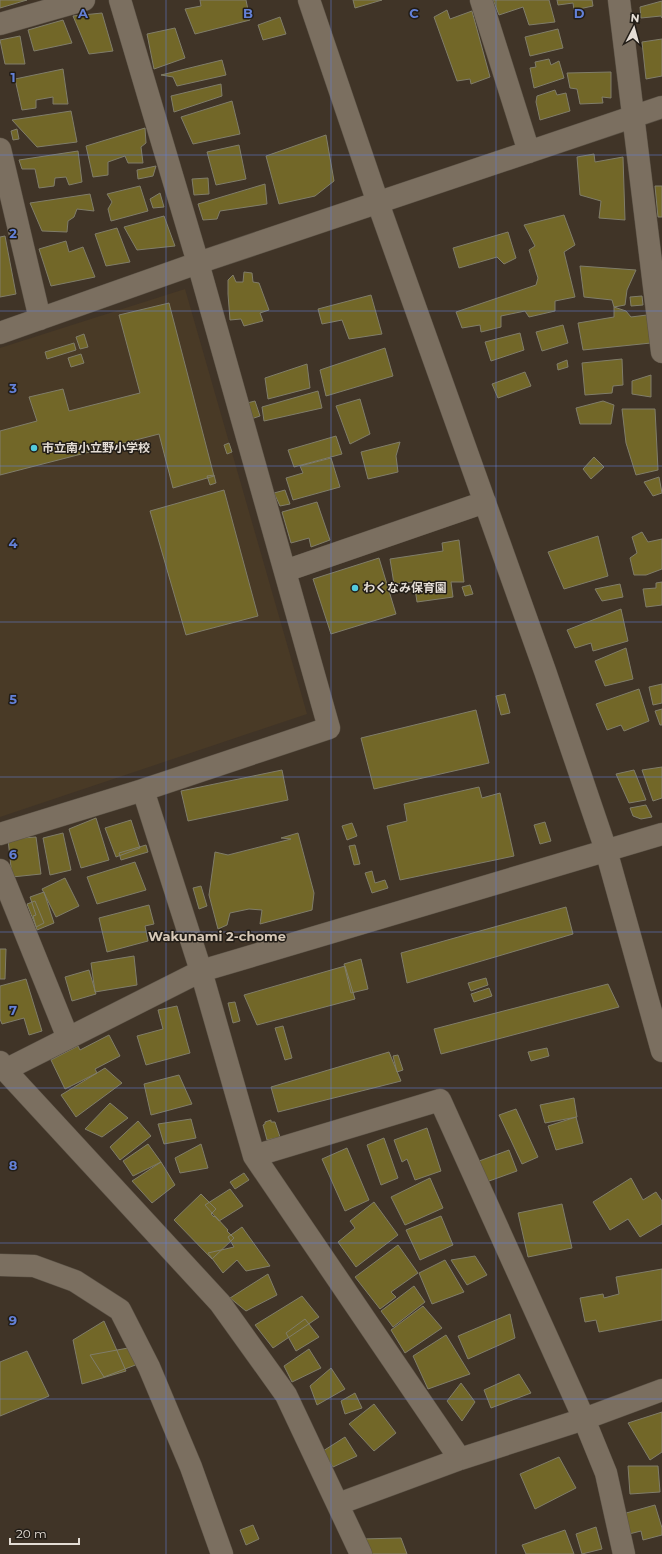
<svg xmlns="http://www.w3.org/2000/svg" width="662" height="1554" viewBox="0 0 662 1554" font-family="Montserrat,'Noto Sans JP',sans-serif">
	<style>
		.built { fill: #493a26 }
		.building { fill: #726728; stroke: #807d6a }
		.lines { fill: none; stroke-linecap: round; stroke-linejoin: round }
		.minor-casing { stroke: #5b5246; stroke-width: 23 }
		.minor { stroke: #7b6f60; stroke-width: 22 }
		.grid { fill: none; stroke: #6380d7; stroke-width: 1; stroke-opacity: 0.55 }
		.poi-dot { fill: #53cadc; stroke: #221d17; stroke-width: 1.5 }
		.labels { text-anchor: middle; stroke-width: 3; stroke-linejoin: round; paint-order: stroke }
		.poi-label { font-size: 12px; font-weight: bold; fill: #e4ddd5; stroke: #221d17; text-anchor: start }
		.neighbourhood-label { font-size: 13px; font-weight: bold; fill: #d6c8b7; stroke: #221d17 }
		.grid-label { font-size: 13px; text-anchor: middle; font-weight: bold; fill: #6380d7; stroke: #221d17; stroke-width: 3; stroke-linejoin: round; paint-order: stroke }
	</style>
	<rect width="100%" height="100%" fill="#403427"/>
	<path class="built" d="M185 289 307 714 0 817V348Z"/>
	<path class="building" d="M0 0H27L0 8Z
		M200 0H246L250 20 195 34 185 9 201 6Z
		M353 0H382L355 8Z
		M493 0H549L555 22 529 25 523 7 499 15Z
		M557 0H592L593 6 574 10 573 3 558 5Z
		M662 1V18L661 16 641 18 640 7Z
		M447 10 450 19 472 11 490 77 471 84 470 79 457 81 434 17Z
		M102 13 113 51 89 54 73 16Z
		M280 17 286 34 263 40 258 25Z
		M63 20 72 43 34 51 28 30Z
		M175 28 185 58 154 69 147 34Z
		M558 29 563 48 530 56 525 37Z
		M20 36 25 64H5L0 40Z
		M662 39V76L646 79 642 42Z
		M549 59 551 65 559 61 564 78 534 88 530 68 536 67 535 62Z
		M222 60 226 75 177 86 173 77 161 75Z
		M63 69 68 104H53V97L36 100V108L22 110 15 79Z
		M611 72V98L602 97 603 103 580 104 577 89 570 88 567 73Z
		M221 84 222 96 174 112 171 96Z
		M555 90 557 95 566 93 570 111 540 120 536 102 537 96Z
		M232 101 240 134 193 144 181 117Z
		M71 111 77 142 37 147 12 120Z
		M145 128 146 143 141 147 143 163H128L125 156 108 162V175L93 177 86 146Z
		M17 129 19 139 13 140 11 131Z
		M326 135 334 181 315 196 279 204 266 156Z
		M239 145 246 179 216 185 207 152Z
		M78 151 82 182 69 185 66 177 55 178 54 186 39 188 35 169H22L19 160Z
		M594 154 595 162 623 157 625 220 599 218 601 201 580 195 577 157Z
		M156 166 153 176 138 179 137 170Z
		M208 178 209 194 194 195 192 179Z
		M265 184 267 204 220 211 217 219 203 220 198 204Z
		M140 186 148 211 111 221 108 209 112 202 107 194Z
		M655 186H662V217H658Z
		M160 193 164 207 153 208 150 199Z
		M90 194 94 211 77 209 74 217 68 221 67 232 42 231 30 203Z
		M564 215 575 245 564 252 575 297 555 301V311L529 317 525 311 501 316V327L481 332 480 325 462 328 456 312 536 285 538 278 529 250 535 246 524 225Z
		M164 216 175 246 137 250 124 227Z
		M117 228 130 262 106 266 95 234Z
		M508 232 516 258 504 264 497 257 459 268 453 248Z
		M5 236 16 294 0 297V237Z
		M66 241 69 252 83 247 95 277 51 286 39 249Z
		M580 266 636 270 627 290 625 305 614 307 612 300 584 297Z
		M244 272 252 273 253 282 259 283 269 310 260 313 263 321 244 326 241 319 230 320 228 294V280L233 275 236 282H243Z
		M371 295 382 334 349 339 342 320 322 324 318 309Z
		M642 296 643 305 631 306 630 297Z
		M169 303 214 476 173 488 159 434 0 475V431L37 421 29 397 63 389 69 411 140 393 119 315Z
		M614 307 626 311 631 317 647 315 651 343 583 350 578 323 614 317Z
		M563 325 568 343 542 351 536 332Z
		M520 333 524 350 491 361 485 342Z
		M84 334 88 347 80 349 76 337Z
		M74 343 76 350 47 359 45 352Z
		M385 348 393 376 326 396 320 370Z
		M81 354 84 363 71 367 68 358Z
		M622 359 623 385 613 386 612 393 585 395 582 363Z
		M567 360 568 367 558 370 557 364Z
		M307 364 310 388 268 399 265 378Z
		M525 372 531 386 498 398 492 384Z
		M651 375V397L632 394V381Z
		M318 391 322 408 264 421 262 407Z
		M360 399 370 434 350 444 336 406Z
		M255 401 260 416 251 419 247 403Z
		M603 401 614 405 611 424H580L576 408Z
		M622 409H655L658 470 636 475 626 443Z
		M336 436 342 454 294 467 288 450Z
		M400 442 396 456 398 472 368 479 361 452Z
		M229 443 232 452 227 454 224 445Z
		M594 457 604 467 591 479 583 469Z
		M331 458 340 487 293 500 286 478 303 473 300 466Z
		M214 475 216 483 210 485 207 476Z
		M659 477 662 493 653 496 644 482Z
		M224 490 258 616 186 635 150 511Z
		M285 490 290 504 280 506 274 493Z
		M317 502 330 540 311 547 309 538 291 543 282 512Z
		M642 532 648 542 662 539V569L646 575H634L630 558 637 553 632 537Z
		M598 536 608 576 564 589 548 552Z
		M459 540 464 582H451L453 597 417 602 414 582 394 584 390 559 443 551 442 543Z
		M379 558 396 614 331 634 313 579Z
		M662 582V605L646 607 643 589 656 588V583Z
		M620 584 623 597 602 601 595 589Z
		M470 585 473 594 465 596 462 587Z
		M621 609 628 641 593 651 591 643 575 648 567 630Z
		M626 648 633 679 605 686 595 661Z
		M662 684V703L653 705 649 687Z
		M639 689 649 721 624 731 621 725 607 730 596 704Z
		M505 694 510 713 501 715 496 696Z
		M662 709V725H660L655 711Z
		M476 710 489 763 374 789 361 738Z
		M662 767V798L653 801 642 770Z
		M282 770 288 800 188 821 181 791Z
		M634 770 646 800 629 803 616 774Z
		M479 787 482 798 500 793 514 856 400 880 387 826 407 821 404 804Z
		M646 805 652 817 641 819 633 816 630 808Z
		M96 818 109 860 81 868 69 829Z
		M131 820 140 848 116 857 105 828Z
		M545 822 551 841 540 844 534 825Z
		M352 823 357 836 347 840 342 826Z
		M63 833 71 870 50 875 43 838Z
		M298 833 314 893 312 910 260 924 262 910 249 909 230 913 227 925 218 929 209 895 215 852 228 855 291 839 281 838Z
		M36 837 41 874 12 877 8 839Z
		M146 845 148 852 121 860 119 853Z
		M355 845 360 864 354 865 349 846Z
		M135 862 146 890 97 904 87 877Z
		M372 871 375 883 385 880 388 888 372 893 365 873Z
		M65 878 79 906 56 917 42 889Z
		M201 886 207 906 199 909 193 888Z
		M44 892 54 923 37 930 33 916 36 915 30 897Z
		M35 901 44 923 36 927 27 904Z
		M149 905 154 924 145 926 148 941 107 952 99 918Z
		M566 907 573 934 407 983 401 953Z
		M0 949H6L5 979H0Z
		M134 956 137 985 95 992 91 963Z
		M361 959 368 989 351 993 344 964Z
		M345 966 355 999 257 1025 244 995Z
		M89 970 96 994 72 1001 65 977Z
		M486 978 488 985 471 991 468 983Z
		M26 979 42 1031 29 1035 24 1018 2 1024 0 1019V986Z
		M608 984 619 1007 441 1054 434 1029Z
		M489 988 492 996 474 1002 471 994Z
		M235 1002 240 1021 233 1023 228 1003Z
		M177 1006 190 1053 146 1065 137 1036 163 1029 158 1010Z
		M283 1026 292 1058 285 1060 275 1028Z
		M109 1035 120 1056 95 1069 97 1073 65 1089 51 1060 78 1046 80 1050Z
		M547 1048 549 1056 531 1061 528 1052Z
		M389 1052 401 1081 278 1112 271 1087Z
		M398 1055 403 1070 397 1072 393 1056Z
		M105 1068 122 1083 76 1117 61 1095Z
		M179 1075 192 1104 151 1115 144 1084Z
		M574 1098 577 1117 545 1123 540 1105Z
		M110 1103 128 1118 102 1137 85 1129Z
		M516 1109 538 1157 522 1164 499 1115Z
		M576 1117 583 1143 556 1150 548 1126Z
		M191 1119 196 1138 164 1144 158 1124Z
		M271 1120V1122H275L280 1137 267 1140 263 1125 265 1124V1122Z
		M138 1121 151 1136 120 1160 110 1147Z
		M427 1128 441 1171 415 1180 407 1159 402 1162 394 1140Z
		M384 1138 398 1178 381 1185 367 1145Z
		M148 1144 161 1162 133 1176 123 1161Z
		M201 1144 208 1168 180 1173 175 1158Z
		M347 1148 369 1200 345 1211 322 1159Z
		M509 1150 517 1171 478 1185 471 1164Z
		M161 1162 175 1185 152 1203 132 1181Z
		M244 1173 249 1180 235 1189 230 1182Z
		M430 1178 443 1208 405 1225 391 1197Z
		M631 1178 643 1200 656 1192 662 1201V1224L640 1237 628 1219 610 1230 593 1202Z
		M230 1189 243 1206 219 1221 205 1205Z
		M201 1194 216 1209 211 1214 214 1217 215 1216 228 1230 227 1231 234 1238 212 1259 174 1220Z
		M374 1202 398 1235 356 1267 338 1242 355 1228 350 1221Z
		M562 1204 572 1248 528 1257 518 1213Z
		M441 1216 453 1245 420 1260 406 1230Z
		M242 1227 270 1266 246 1271 237 1260 223 1273 208 1253 234 1247 228 1237Z
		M398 1245 418 1273 391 1292 396 1297 380 1309 355 1277Z
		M475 1256 487 1275 467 1285 451 1260Z
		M445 1260 464 1292 432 1304 419 1273Z
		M662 1269V1320L599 1332 596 1320 585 1322 580 1298 603 1294 604 1298 619 1294 616 1277Z
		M268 1274 277 1295 246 1311 230 1298Z
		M414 1286 425 1302 393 1327 381 1311Z
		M302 1296 319 1317 273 1348 255 1325Z
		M423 1306 442 1328 405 1353 391 1330Z
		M510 1314 515 1338 468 1359 458 1336Z
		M305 1319 319 1337 296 1351 286 1333Z
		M104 1321 126 1371 82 1384 73 1340Z
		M446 1335 470 1374 428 1389 413 1356Z
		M128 1348 138 1364 104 1377 90 1355Z
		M309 1349 321 1368 292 1382 284 1366Z
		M27 1351 49 1396 0 1416V1362Z
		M331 1368 345 1389 317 1405 310 1386Z
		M519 1374 531 1393 491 1408 484 1390Z
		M461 1383 475 1402 462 1421 447 1401Z
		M355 1393 362 1408 345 1414 341 1401Z
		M374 1404 396 1433 374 1451 349 1424Z
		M662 1412V1452L650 1460 628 1423Z
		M345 1437 357 1456 333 1467 323 1451Z
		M559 1457 576 1488 535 1509 520 1474Z
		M628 1466H658L660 1492 630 1494Z
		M655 1505 662 1528V1535L643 1540 641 1531 625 1535 619 1515Z
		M253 1525 259 1539 246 1545 240 1530Z
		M596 1527 602 1549 582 1554 576 1534Z
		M565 1530 574 1554H526L522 1545Z
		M401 1538 407 1554H370L362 1539Z"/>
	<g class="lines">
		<g class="minor-casing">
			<path id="minor" d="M120 0 198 263 329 728 143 790 201 971 254 1156 460 1459
				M309 0 378 203 545 671 606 850 662 1051
				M481 0 529 152
				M619 0 662 352
				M0 24 84 0
				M0 149 40 319
				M0 333 198 263 662 107
				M285 571 485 502
				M0 834 143 790
				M0 870 68 1038
				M0 1062 5 1070 220 1303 286 1395 361 1554
				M5 1070 201 971 662 834
				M254 1156 440 1100 584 1419 606 1473 624 1554
				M0 1265 34 1266 75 1281 120 1310 149 1367 191 1467 222 1554
				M338 1504 460 1459 584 1419 662 1390"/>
		</g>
		<use href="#minor" class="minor"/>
	</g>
	<path class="grid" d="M166 0V1554M331 0V1554M496 0V1554M0 155H662M0 311H662M0 466H662M0 622H662M0 777H662M0 932H662M0 1088H662M0 1243H662M0 1399H662"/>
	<g class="poi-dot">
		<circle cx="34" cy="448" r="4"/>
		<circle cx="355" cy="588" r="4"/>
	</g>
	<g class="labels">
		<g class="poi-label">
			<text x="42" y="452">市立南小立野小学校</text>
			<text x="363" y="592">わくなみ保育園</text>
		</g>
		<g class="neighbourhood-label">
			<text x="217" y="941">Wakunami 2-chome</text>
		</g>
	</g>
	<g class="grid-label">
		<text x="83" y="18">A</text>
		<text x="248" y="18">B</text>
		<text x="414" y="18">C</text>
		<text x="579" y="18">D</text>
		<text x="13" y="82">1</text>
		<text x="13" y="238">2</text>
		<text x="13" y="393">3</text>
		<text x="13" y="548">4</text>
		<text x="13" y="704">5</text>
		<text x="13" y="859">6</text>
		<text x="13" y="1015">7</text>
		<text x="13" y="1170">8</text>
		<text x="13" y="1325">9</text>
	</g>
	<g transform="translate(634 28) rotate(6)" stroke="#221d17" stroke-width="3" paint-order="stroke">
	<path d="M0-3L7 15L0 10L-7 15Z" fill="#e4ddd5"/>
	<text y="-6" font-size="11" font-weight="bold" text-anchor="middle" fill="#e4ddd5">N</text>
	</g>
	<path d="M10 1538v6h69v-6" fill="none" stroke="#e4ddd5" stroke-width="2"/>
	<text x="16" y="1538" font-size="12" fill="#e4ddd5" stroke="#221d17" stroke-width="3" paint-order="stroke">20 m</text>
</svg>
